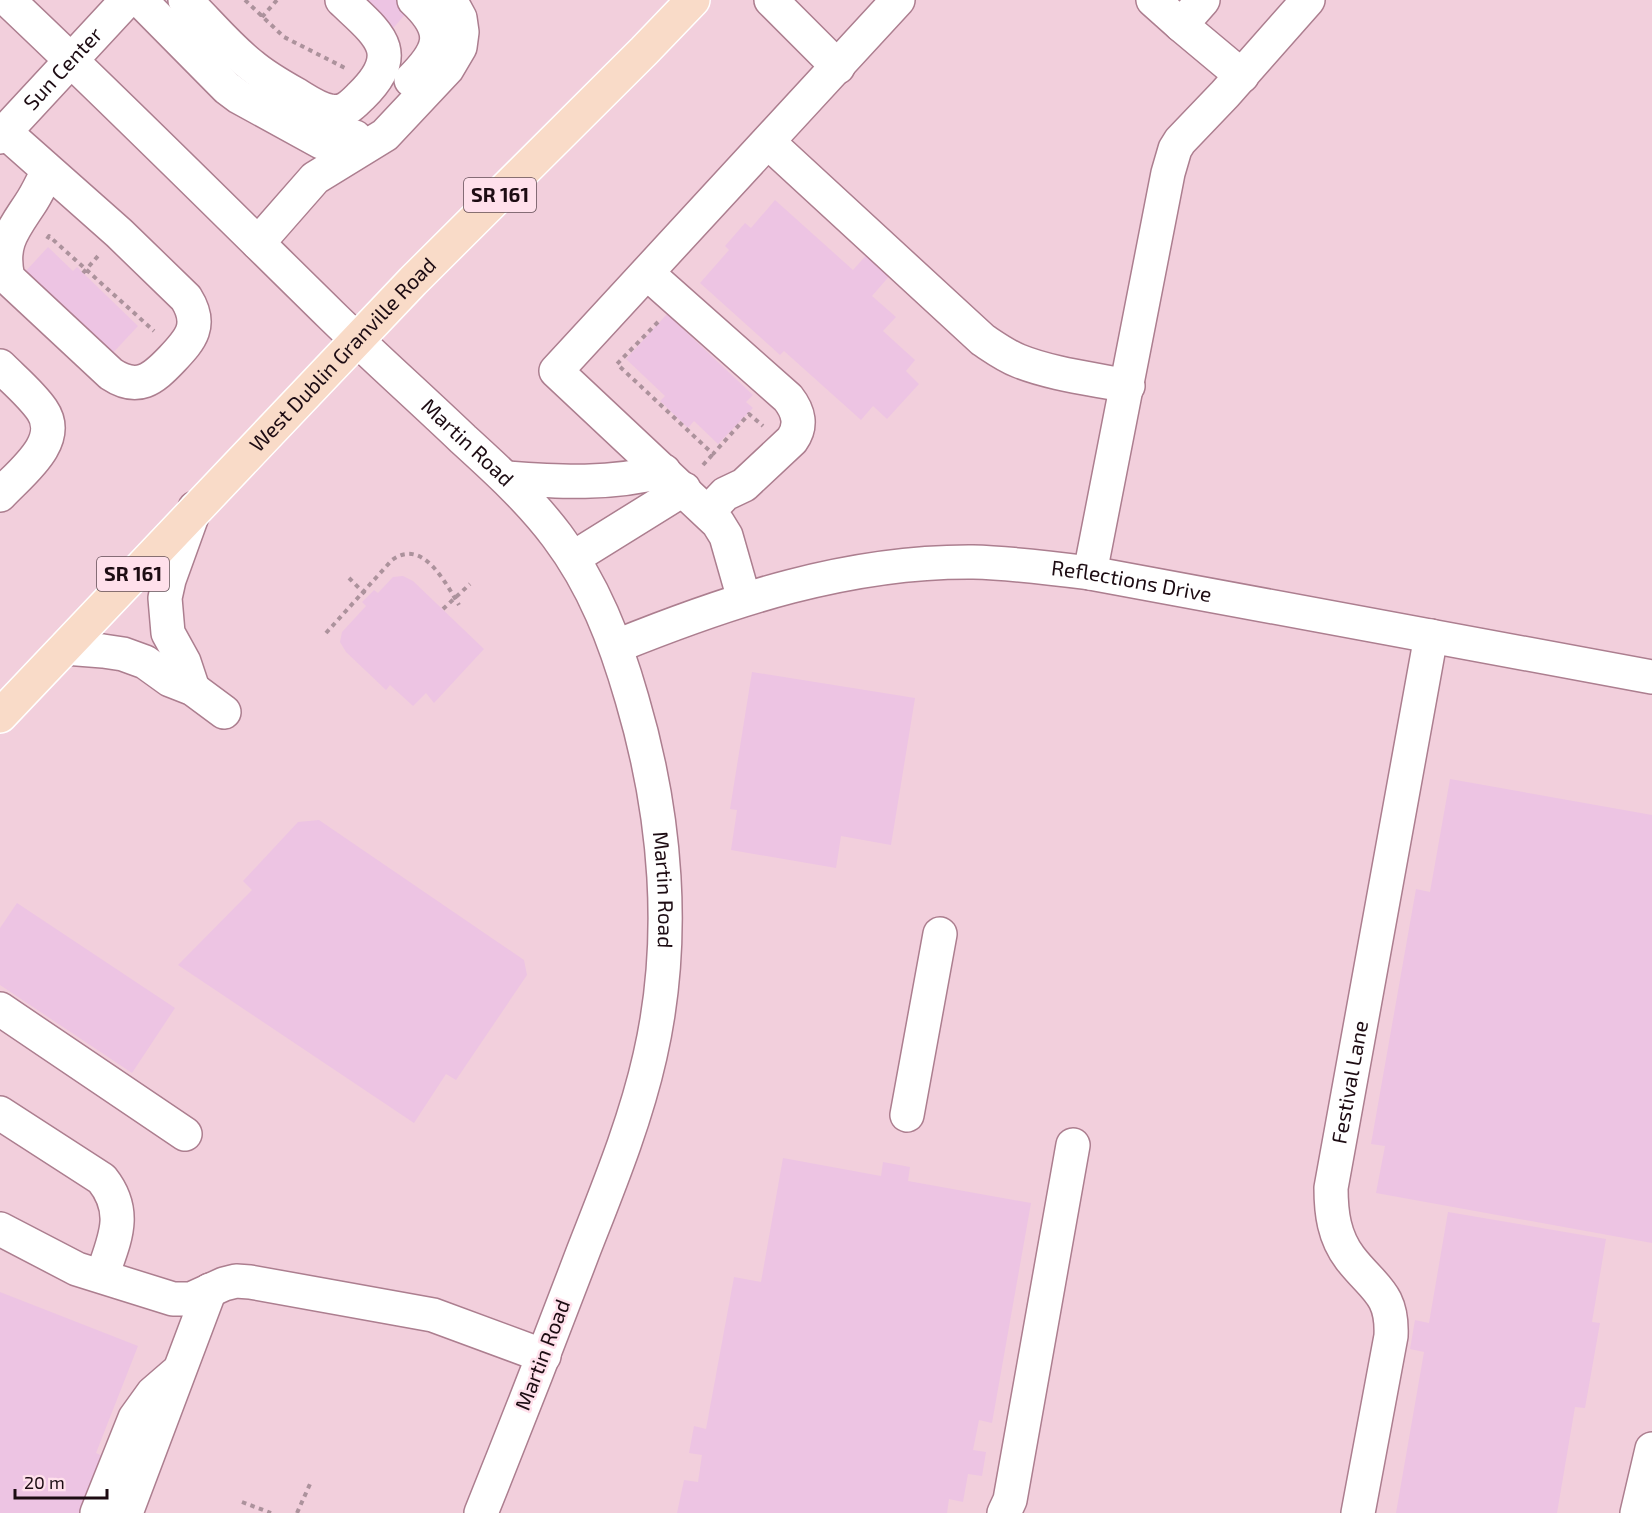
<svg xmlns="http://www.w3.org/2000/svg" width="1652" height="1513" viewBox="0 0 1652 1513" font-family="'Exo 2',sans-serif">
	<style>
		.built { fill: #f2cfdc }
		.building { fill: #edc4e3 }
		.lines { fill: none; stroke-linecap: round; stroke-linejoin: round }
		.minor-casing { stroke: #ac7e8f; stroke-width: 36 }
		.major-casing { stroke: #fff; stroke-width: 36 }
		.path { stroke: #ac929c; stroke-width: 4; stroke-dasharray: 4.5 4.5; stroke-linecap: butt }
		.minor { stroke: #fff; stroke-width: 33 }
		.major { stroke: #f9dbc8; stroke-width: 33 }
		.labels { text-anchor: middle; stroke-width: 5; stroke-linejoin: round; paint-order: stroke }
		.shield { fill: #ffe0eb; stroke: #614c54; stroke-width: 1.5 }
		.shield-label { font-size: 20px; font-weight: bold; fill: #1d0c13 }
		.street-label { font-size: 21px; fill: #1d0c13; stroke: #ffe0eb }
	</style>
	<rect width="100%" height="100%" fill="#ffe0eb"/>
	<path class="built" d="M0 0H1652V1513H0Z"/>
	<path class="building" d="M360 0H403L409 10 388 34 362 43 344 25Z
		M775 200 853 270 869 252 892 273 872 296 896 317 883 331 915 360 906 371 919 384 887 419 873 406 861 420 784 351 780 355 700 283 729 250 725 246 745 223 751 228Z
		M48 247 73 271 77 267 138 326 110 356 24 273Z
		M667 314 753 395 746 402 753 408 718 444 694 421 688 428 660 401 665 396 626 359Z
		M403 576 413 581 484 649 434 703 426 693 413 706 390 685 386 690 346 652 340 642 342 632 366 606 362 602 374 590 378 593 393 577Z
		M752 672 915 698 891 845 841 836 836 868 731 850 737 810 730 809Z
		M1450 779 1652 815V1243L1376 1193 1385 1146 1371 1144 1416 889 1430 892Z
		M319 820 524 960 527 975 456 1080 446 1074 414 1123 178 965 252 890 243 881 298 822Z
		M17 903 175 1008 132 1073 0 985V928Z
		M783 1158 881 1176 883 1162 910 1167 908 1181 1031 1203 992 1423 979 1420 973 1450 986 1452 982 1476 968 1474 963 1502 949 1499 947 1513H677L684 1480 698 1482 702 1455 689 1453 694 1426 706 1429 734 1277 761 1282Z
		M1448 1212 1606 1239 1592 1322 1600 1323 1585 1408 1575 1407 1557 1513H1396L1424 1352 1410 1349 1415 1320 1429 1323Z
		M0 1292 138 1346 96 1453 129 1467 111 1513H0Z"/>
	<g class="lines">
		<g class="minor-casing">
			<g id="minor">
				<path id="s1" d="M8 0C117 103 224 210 331 315 374 357 419 397 463 439 496 469 530 500 557 536 594 585 615 640 632 699 666 814 677 938 650 1056 635 1123 608 1188 583 1252 550 1339 516 1426 481 1513"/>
				<path d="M140 0 227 88 239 97 321 142 335 145 355 137"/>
				<path d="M185 0C207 21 227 46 251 65 265 77 281 86 297 95 307 101 318 109 330 111 344 114 352 105 361 96 406 52 378 34 342 0"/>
				<path d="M771 0 838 67"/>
				<path d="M1153 0 1181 25"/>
				<path d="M1203 0 1181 25 1242 76"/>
				<path d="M411 80C441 50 448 32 414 0"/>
				<path d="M5 132 119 233 186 298C203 325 191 339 172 359 153 379 138 392 111 374L8 278C0 244 13 230 30 204 37 194 42 182 48 171"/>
				<path id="s2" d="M0 137 127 0"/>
				<path d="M768 142 983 340C995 348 1006 356 1019 361 1051 374 1094 379 1128 386"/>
				<path d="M258 243 315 178 385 135 447 69 460 47 462 32 460 18 454 7 448 0"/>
				<path d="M647 273 788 398C799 412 802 426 792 440L744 485 725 494 708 512"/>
				<path d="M0 366C14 380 31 394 42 410 64 442 19 474 0 495"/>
				<path d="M506 478C559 482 611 485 664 471"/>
				<path d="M573 558 684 489"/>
				<path d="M1090 573 1168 173 1175 149 1180 141 1225 94 1308 0"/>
				<path d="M744 599 726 536 718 523 556 371 898 0"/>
				<path id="s3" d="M617 646C731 600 848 561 973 562 1012 563 1051 568 1090 573L1652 677"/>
				<path d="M65 648 103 651 123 654 145 662 170 680 193 689 224 712"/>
				<path d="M193 689 184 662 168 633 165 598 169 580 195 508"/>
				<path d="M0 1009 185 1134"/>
				<path d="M0 1113 102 1179C129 1213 114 1240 102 1276"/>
				<path d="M907 1115 940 934"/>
				<path d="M0 1229 77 1269 173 1299H191L224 1284 236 1281 250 1282 433 1315 544 1356"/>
				<path d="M97 1513 135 1418 153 1393 175 1374"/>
				<path d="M126 1513 210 1290"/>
				<path d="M1004 1513 1010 1500 1073 1145"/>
				<path id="s4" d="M1358 1513 1391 1336C1393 1293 1373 1288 1350 1258 1334 1237 1331 1213 1331 1188L1431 636"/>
				<path d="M1637 1513 1652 1449"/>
			</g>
		</g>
		<g class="major-casing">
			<g id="major">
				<path id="s5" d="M0 716 413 281 644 51 693 0"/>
			</g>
		</g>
		<path class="path" d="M245 0 284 37 345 68
			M262 17 277 0
			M47 239 49 236 154 331
			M83 273 98 256
			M658 322 617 364 713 454 749 414 763 426
			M703 465 713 454
			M349 578 367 596
			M443 609 470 584
			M326 633 392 560C423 537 446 584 459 605
			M242 1502 271 1513
			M297 1513 310 1484"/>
		<use href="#minor" class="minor"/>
		<use href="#major" class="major"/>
	</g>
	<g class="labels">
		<g class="shield">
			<rect x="464" y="178" width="72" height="34" rx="4.5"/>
			<rect x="97" y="557" width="72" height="34" rx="4.5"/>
		</g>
		<g class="shield-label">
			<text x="500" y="202">SR 161</text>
			<text x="133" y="581">SR 161</text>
		</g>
		<g class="street-label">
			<text dy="7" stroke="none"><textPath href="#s2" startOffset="93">Sun Center</textPath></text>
			<text dy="7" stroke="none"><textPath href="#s5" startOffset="498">West Dublin Granville Road</textPath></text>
			<text dy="7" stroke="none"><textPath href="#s1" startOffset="638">Martin Road</textPath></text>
			<text dy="7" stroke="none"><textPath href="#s3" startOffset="528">Reflections Drive</textPath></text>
			<text dy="7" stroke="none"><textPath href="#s1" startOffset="1142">Martin Road</textPath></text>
			<text dy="7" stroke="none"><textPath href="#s4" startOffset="453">Festival Lane</textPath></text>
			<text transform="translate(543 1355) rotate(-69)" y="7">Martin Road</text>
		</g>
	</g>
	<path d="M15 1489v9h92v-9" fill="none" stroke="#1d0c13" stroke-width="3"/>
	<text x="24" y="1489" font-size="18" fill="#1d0c13" stroke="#ffe0eb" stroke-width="4.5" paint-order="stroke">20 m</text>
</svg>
